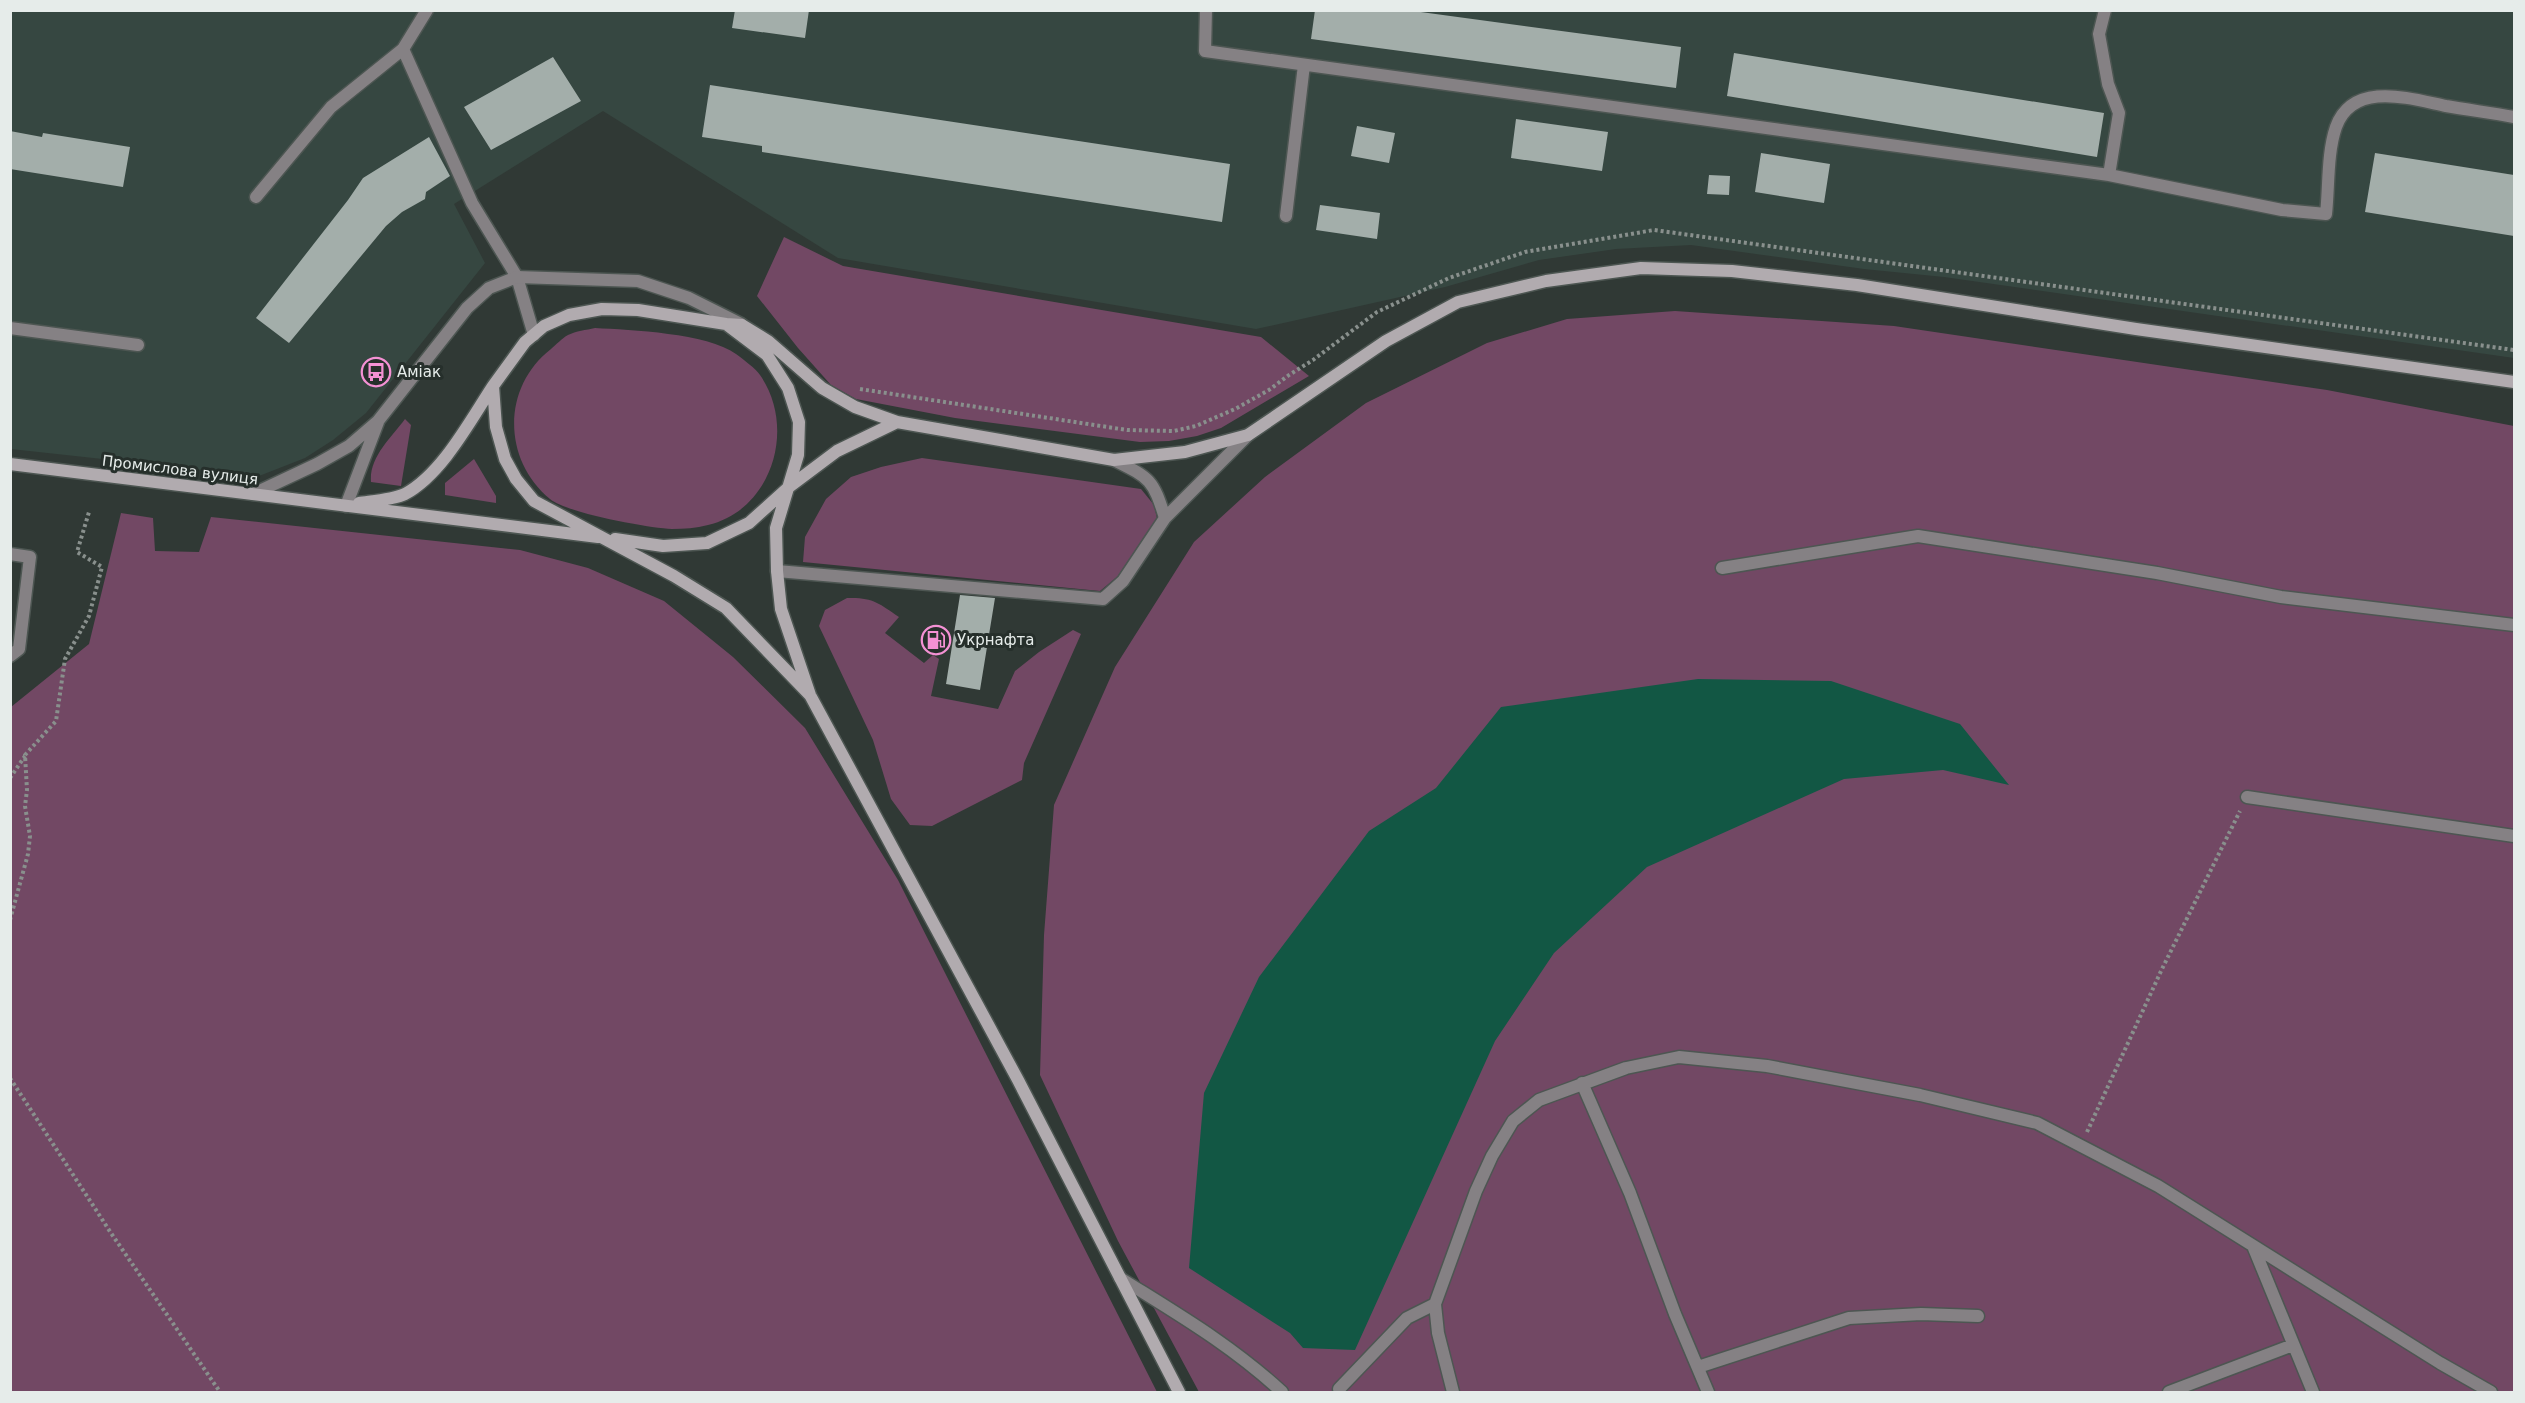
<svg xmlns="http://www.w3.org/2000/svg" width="2525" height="1403" viewBox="0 0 2525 1403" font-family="'DejaVu Sans',sans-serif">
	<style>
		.built { fill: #364741 }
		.green { fill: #724864 }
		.water { fill: #125744 }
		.building { fill: #a3aeaa }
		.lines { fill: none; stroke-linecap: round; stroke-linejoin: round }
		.service-casing { stroke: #4d5652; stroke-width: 15 }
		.minor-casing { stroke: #4d5652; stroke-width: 15 }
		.secondary-casing { stroke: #4d5652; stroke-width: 15 }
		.path { stroke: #89908d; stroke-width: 4; stroke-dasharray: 3 3; stroke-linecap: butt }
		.service { stroke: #858184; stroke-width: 12 }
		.minor { stroke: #858184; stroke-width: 12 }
		.secondary { stroke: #b1abaf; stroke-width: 12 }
		.labels { text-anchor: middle; stroke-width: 6; stroke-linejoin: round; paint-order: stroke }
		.poi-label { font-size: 15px; fill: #e6ecea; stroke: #262f2b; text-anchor: start }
		.street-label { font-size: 15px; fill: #e6ecea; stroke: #262f2b }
	</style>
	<rect width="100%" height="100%" fill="#303935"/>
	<path class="built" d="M11 11H2514V358L1944 277 1864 269 1691 245 1616 249 1539 260 1445 287 1256 329 838 258 603 111 454 204 485 263 366 413 333 440 305 458 259 476 11 449Z"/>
	<path class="green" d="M784 237 843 266 1261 337 1309 376 1221 428 1197 436 1169 441 1140 442 955 418 856 399 831 385 798 348 757 296Z
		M1675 311 1894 326 2327 390 2514 426V1392H1199L1118 1241 1040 1075 1044 935 1054 805 1115 667 1194 542 1265 477 1366 403 1487 343 1567 319Z
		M595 328C631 330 707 333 736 354 744 360 755 368 760 375 797 428 772 510 708 525 696 528 684 529 672 529 648 528 567 513 550 499 502 459 502 387 551 349 556 345 562 338 568 335 576 331 586 330 595 328Z
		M405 419 411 425 401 486 371 482C369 457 391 438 405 419Z
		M922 458 1141 489 1154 505 1157 518 1118 576 1100 591 803 562 805 537 826 499 851 477 881 467Z
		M474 459 496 496V503L445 495V483Z
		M121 513 153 518 155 551 199 552 211 517 520 550 588 568 664 601 733 657 805 728 898 880 1157 1392H11V707L89 644Z
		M847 598C872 597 879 603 899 617L885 633 924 663 933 655 939 659 931 696 998 709 1015 671 1039 652 1073 630 1081 634 1024 763 1022 780 932 826 910 825 891 799 873 740 819 626 825 610Z"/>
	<path class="water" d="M1698 679 1831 681 1960 724 2009 785 1943 770 1844 779 1647 867 1554 953 1495 1041 1355 1350 1303 1348 1290 1333 1189 1268 1204 1093 1259 977 1369 831 1436 788 1501 707Z"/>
	<path class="building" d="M735 10H809L805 38 732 28Z
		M1315 10H1406L1681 47 1676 88 1311 39Z
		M1734 53 2104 113 2097 157 1727 96Z
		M553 57 581 101 491 150 464 107Z
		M710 85 1230 164 1222 222 762 152V146L702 137Z
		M1516 119 1608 132 1602 171 1511 158Z
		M1357 126 1395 133 1389 163 1351 156Z
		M10 131 42 137 43 133 130 147 123 187 10 169Z
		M429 137 450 176 426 192 425 199 402 212 386 226 289 343 256 318 348 200 363 178Z
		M1761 153 1830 164 1824 203 1755 192Z
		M2375 153 2514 175V236L2365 212Z
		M1709 175 1730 176 1729 195 1707 194Z
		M1320 205 1380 213 1377 239 1316 230Z
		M960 595 995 598 980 690 946 684Z"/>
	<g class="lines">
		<g class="service-casing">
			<path id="service" d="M427 10 403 49 472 203 517 277 534 335
				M1206 10 1205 51 2109 175 2119 113 2108 84 2099 34 2105 10
				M2109 175 2282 210 2326 214C2329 187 2327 153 2336 127 2353 80 2411 99 2446 106 2469 110 2492 113 2514 117
				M256 197 331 107 403 49
				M1286 216 1304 65
				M10 328 138 345
				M1114 460C1150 478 1153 479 1165 518
				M10 554 30 557 19 649 10 656
				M1722 568 1918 536 2157 573 2281 597 2514 625
				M777 571 1103 599 1123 581 1165 518 1248 435
				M2247 797 2514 836
				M1582 1083 1630 1193 1675 1314 1708 1392
				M2253 1246 2313 1392
				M1120 1278C1179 1315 1231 1345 1282 1392
				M1698 1367 1849 1318 1921 1314 1978 1316
				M1339 1389 1407 1318 1435 1304
				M1453 1392 1438 1333 1435 1304 1476 1191 1492 1156 1513 1121 1539 1100 1626 1068 1679 1057 1767 1066 1920 1095 2037 1123 2158 1186 2440 1363 2491 1392
				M2169 1392 2293 1345"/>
		</g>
		<g class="minor-casing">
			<path id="minor" d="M253 494 317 464 349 446 378 421 467 308 489 288 517 277 638 281 689 298 741 324
				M346 506 378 422"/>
		</g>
		<g class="secondary-casing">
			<path id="secondary" d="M726 324 742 325 768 341 822 388 855 407 897 422 1114 460 1185 452 1248 435 1386 341 1458 302 1546 281 1641 268 1732 271 1857 285 2136 329 2514 382
				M10 464 598 537
				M359 503C373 501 392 500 405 494 442 474 470 421 493 386
				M615 539 663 546 707 543 749 523 789 487 837 451 897 422
				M810 695 726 608 674 576 534 501 516 479 505 459 496 427 493 386 525 342 544 326 569 315 602 309 638 310 726 324 767 355 788 388 799 422 798 455 776 528 777 571 781 609 810 695 1018 1080 1179 1392"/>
		</g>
		<path class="path" d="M860 389 1127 430 1174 431 1196 426 1235 409 1269 390 1289 375 1313 360 1377 312 1449 278 1525 252 1654 230 2514 350
			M10 778 25 756
			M10 920 28 854 30 836 25 806 27 790 25 755 56 721 65 659 89 616 102 567 77 552 89 512
			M10 1078 111 1233 220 1392
			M2087 1132 2162 969 2240 811"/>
		<use href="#service" class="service"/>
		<use href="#minor" class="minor"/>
		<use href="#secondary" class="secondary"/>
	</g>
	<defs>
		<g id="bus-ring" transform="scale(1.5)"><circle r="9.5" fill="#262f2b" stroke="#f491d4" stroke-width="1.5"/><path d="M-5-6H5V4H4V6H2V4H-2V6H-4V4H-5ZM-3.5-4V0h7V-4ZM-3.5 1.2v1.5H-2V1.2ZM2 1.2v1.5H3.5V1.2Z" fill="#f491d4"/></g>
		<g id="fuel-ring" transform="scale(1.5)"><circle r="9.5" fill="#262f2b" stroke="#f491d4" stroke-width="1.5"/><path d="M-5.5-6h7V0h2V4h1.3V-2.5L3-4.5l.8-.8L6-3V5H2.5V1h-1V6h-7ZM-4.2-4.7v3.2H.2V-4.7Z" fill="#f491d4"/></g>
	</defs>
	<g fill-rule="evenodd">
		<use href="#bus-ring" x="376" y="372"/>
		<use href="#fuel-ring" x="936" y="640"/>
	</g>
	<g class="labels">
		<g class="poi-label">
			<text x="397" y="377">Аміак</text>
			<text x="957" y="645">Укрнафта</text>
		</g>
		<g class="street-label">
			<text transform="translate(180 470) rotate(7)" y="5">Промислова вулиця</text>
		</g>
	</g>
	<rect width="2525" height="1403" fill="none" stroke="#e6ecea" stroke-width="24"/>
</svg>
